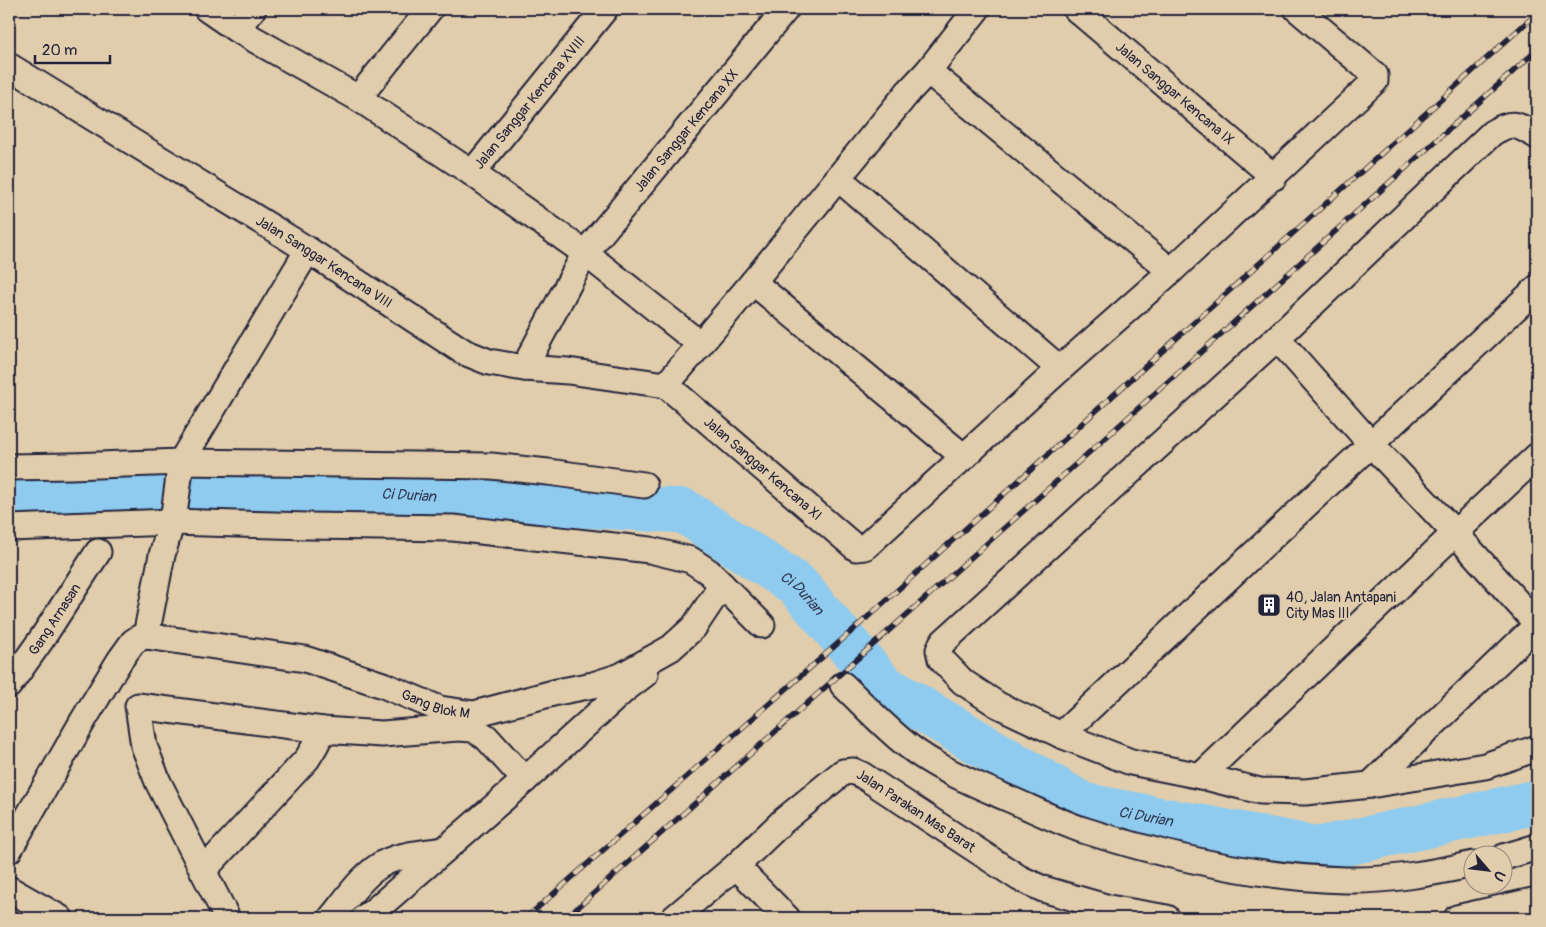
<svg xmlns="http://www.w3.org/2000/svg" width="1546" height="927" viewBox="0 0 1546 927" font-family="Pangolin,sans-serif">
	<style>
		.lines { fill: none; stroke-linecap: round; stroke-linejoin: round }
		.river { stroke: #8fcbef; stroke-width: 45 }
		.minor-casing { stroke: #22223b; stroke-width: 29 }
		.minor { stroke: #e1cdab; stroke-width: 25 }
		.rail-casing { stroke: #22223b; stroke-width: 5.5 }
		.rail { stroke: #e1cdab; stroke-width: 4; stroke-dasharray: 11; stroke-linecap: butt }
		.labels { text-anchor: middle; stroke-width: 4; stroke-linejoin: round; paint-order: stroke }
		.street-label { font-size: 14px; fill: #22223b; stroke: #e1cdab }
		.poi-label { font-size: 14px; fill: #22223b; stroke: #e1cdab; text-anchor: start }
		.water-label { font-size: 15px; font-style: italic; fill: #323b56; stroke: #e1cdab }
	</style>
	<rect width="100%" height="100%" fill="#e1cdab"/>
	<filter id="ink" filterUnits="userSpaceOnUse"><feTurbulence type="fractalNoise" baseFrequency=".02" numOctaves="2"/><feDisplacementMap in="SourceGraphic" scale="10" xChannelSelector="R" yChannelSelector="G"/><feConvolveMatrix kernelMatrix="1 2 1 2 8 2 1 2 1" color-interpolation-filters="sRGB"/></filter>
	<g filter="url(#ink)">
		<g class="lines">
			<path class="river" id="s1" d="M9 499 304 489 684 511 797 585 883 686 1083 805 1319 849 1537 802"/>
			<g class="minor-casing">
				<g id="minor">
					<path d="M207 9 236 29 358 98 472 173 585 253 700 344"/>
					<path id="s2" d="M1076 9 1274 177"/>
					<path d="M236 29 253 9"/>
					<path id="s3" d="M9 66 308 250 464 352 489 362 524 368 568 371 666 385"/>
					<path d="M928 71 1171 271"/>
					<path d="M358 98 430 9"/>
					<path d="M1537 136C1517 125 1513 120 1492 133L1277 338 942 643 939 650 941 659 963 682 998 705 1061 735 1131 762 1201 776 1260 791 1305 792 1370 785 1485 766 1537 748"/>
					<path id="s4" d="M472 173 605 9"/>
					<path d="M838 178 1060 369"/>
					<path d="M753 282 964 457"/>
					<path d="M1277 338 1371 444 1455 533 1537 624"/>
					<path id="s5" d="M524 368 585 253 786 9"/>
					<path id="s6" d="M666 385 856 548 865 547 1060 369 1171 271 1375 81V75L1297 9"/>
					<path d="M666 385 753 282 909 91 928 71 977 9"/>
					<path d="M9 467 70 466 181 462 491 466 548 472 644 485"/>
					<path d="M9 528 172 522 308 526 453 528 650 550 691 560 709 572 762 625"/>
					<path d="M146 636 162 555 174 514 181 462 308 250"/>
					<path id="s7" d="M9 685 41 640 98 552"/>
					<path d="M843 685C864 705 884 727 907 745 936 768 973 783 1007 798 1031 808 1055 820 1080 829 1164 856 1258 878 1346 880 1388 881 1432 873 1474 864"/>
					<path d="M1061 735 1537 288"/>
					<path d="M1201 776 1455 533 1537 456"/>
					<path d="M1370 785 1537 625"/>
					<path id="s8" d="M9 850 84 719 120 660 133 642 139 638 146 636 305 659 383 685 440 709 474 714 557 692 593 685 621 676 671 648 694 627 722 585"/>
					<path d="M1504 857 1537 847"/>
					<path d="M736 866 787 918"/>
					<path d="M203 871 307 759 315 746 323 730"/>
					<path d="M9 889 60 918"/>
					<path d="M227 918 158 782 144 746 138 706 323 730 382 734 458 728 473 729 486 737 525 780"/>
					<path d="M331 918C347 899 363 873 386 862 403 854 425 853 444 850"/>
					<path d="M364 918 374 911 525 780 624 690 645 674"/>
					<path id="s9" d="M674 918 736 866 783 821 843 772 853 771 862 775 1019 878 1043 889 1109 908 1167 918"/>
					<path d="M1457 918 1537 900"/>
				</g>
			</g>
			<use href="#minor" class="minor"/>
			<g class="rail-casing">
				<path id="rail" d="M526 918 861 623 1537 13
					M566 918 1103 440 1537 50"/>
			</g>
			<use href="#rail" class="rail"/>
		</g>
	</g>
	<defs>
		<g id="building-square" transform="scale(1.25)"><rect x="-9" y="-9" width="18" height="18" rx="4" fill="#22223b" stroke="#e1cdab"/><path d="M-4-6H4V6H1V3H-1V6H-4ZM-2.5-4.3h1.7v1.8h-1.7ZM.8-4.3h1.7v1.8H.8ZM-2.5-1h1.7V.8h-1.7ZM.8-1h1.7V.8H.8Z" fill="#fff"/></g>
	</defs>
	<g fill-rule="evenodd">
		<use href="#building-square" x="1269" y="605"/>
	</g>
	<g class="labels">
		<g class="street-label">
			<text dy="5" stroke="none"><textPath href="#s2" startOffset="130">Jalan Sanggar Kencana IX</textPath></text>
			<text dy="5" stroke="none"><textPath href="#s4" startOffset="91">Jalan Sanggar Kencana XVIII</textPath></text>
			<text dy="5" stroke="none"><textPath href="#s5" startOffset="289">Jalan Sanggar Kencana XX</textPath></text>
			<text dy="5" stroke="none"><textPath href="#s3" startOffset="371">Jalan Sanggar Kencana VIII</textPath></text>
			<text dy="5" stroke="none"><textPath href="#s6" startOffset="128">Jalan Sanggar Kencana XI</textPath></text>
			<text dy="5" stroke="none"><textPath href="#s7" startOffset="80">Gang Arnasan</textPath></text>
			<text dy="5" stroke="none"><textPath href="#s8" startOffset="556">Gang Blok M</textPath></text>
			<text dy="5" stroke="none"><textPath href="#s9" startOffset="308">Jalan Parakan Mas Barat</textPath></text>
		</g>
		<g class="poi-label">
			<text x="1286" y="602">40, Jalan Antapani<tspan x="1286" dy="16">City Mas III</tspan></text>
		</g>
		<g class="water-label">
			<text dy="5" stroke="none"><textPath href="#s1" startOffset="400">Ci Durian</textPath></text>
			<text dy="5" stroke="none"><textPath href="#s1" startOffset="820">Ci Durian</textPath></text>
			<text dy="5" stroke="none"><textPath href="#s1" startOffset="1240">Ci Durian</textPath></text>
		</g>
	</g>
	<rect width="1546" height="927" fill="none" stroke="#e1cdab" stroke-width="30"/>
	<rect x="15" y="15" width="1516" height="897" fill="none" stroke="#22223b" stroke-width="2" filter="url(#ink)"/>
	<g transform="translate(1488 870) rotate(118)"><circle r="24" fill="#e1cdab" stroke="#95897e"/>
	<path d="M0-4L9 19L0 12L-9 19Z" fill="#22223b"/>
	<text y="-8" font-size="14" font-weight="bold" text-anchor="middle" fill="#22223b">U</text>
	</g>
	<path d="M35 55v8h75v-8" fill="none" stroke="#22223b" stroke-width="2.5"/>
	<text x="42" y="55" font-size="15" fill="#22223b" stroke="#e1cdab" stroke-width="4" paint-order="stroke">20 m</text>
</svg>
